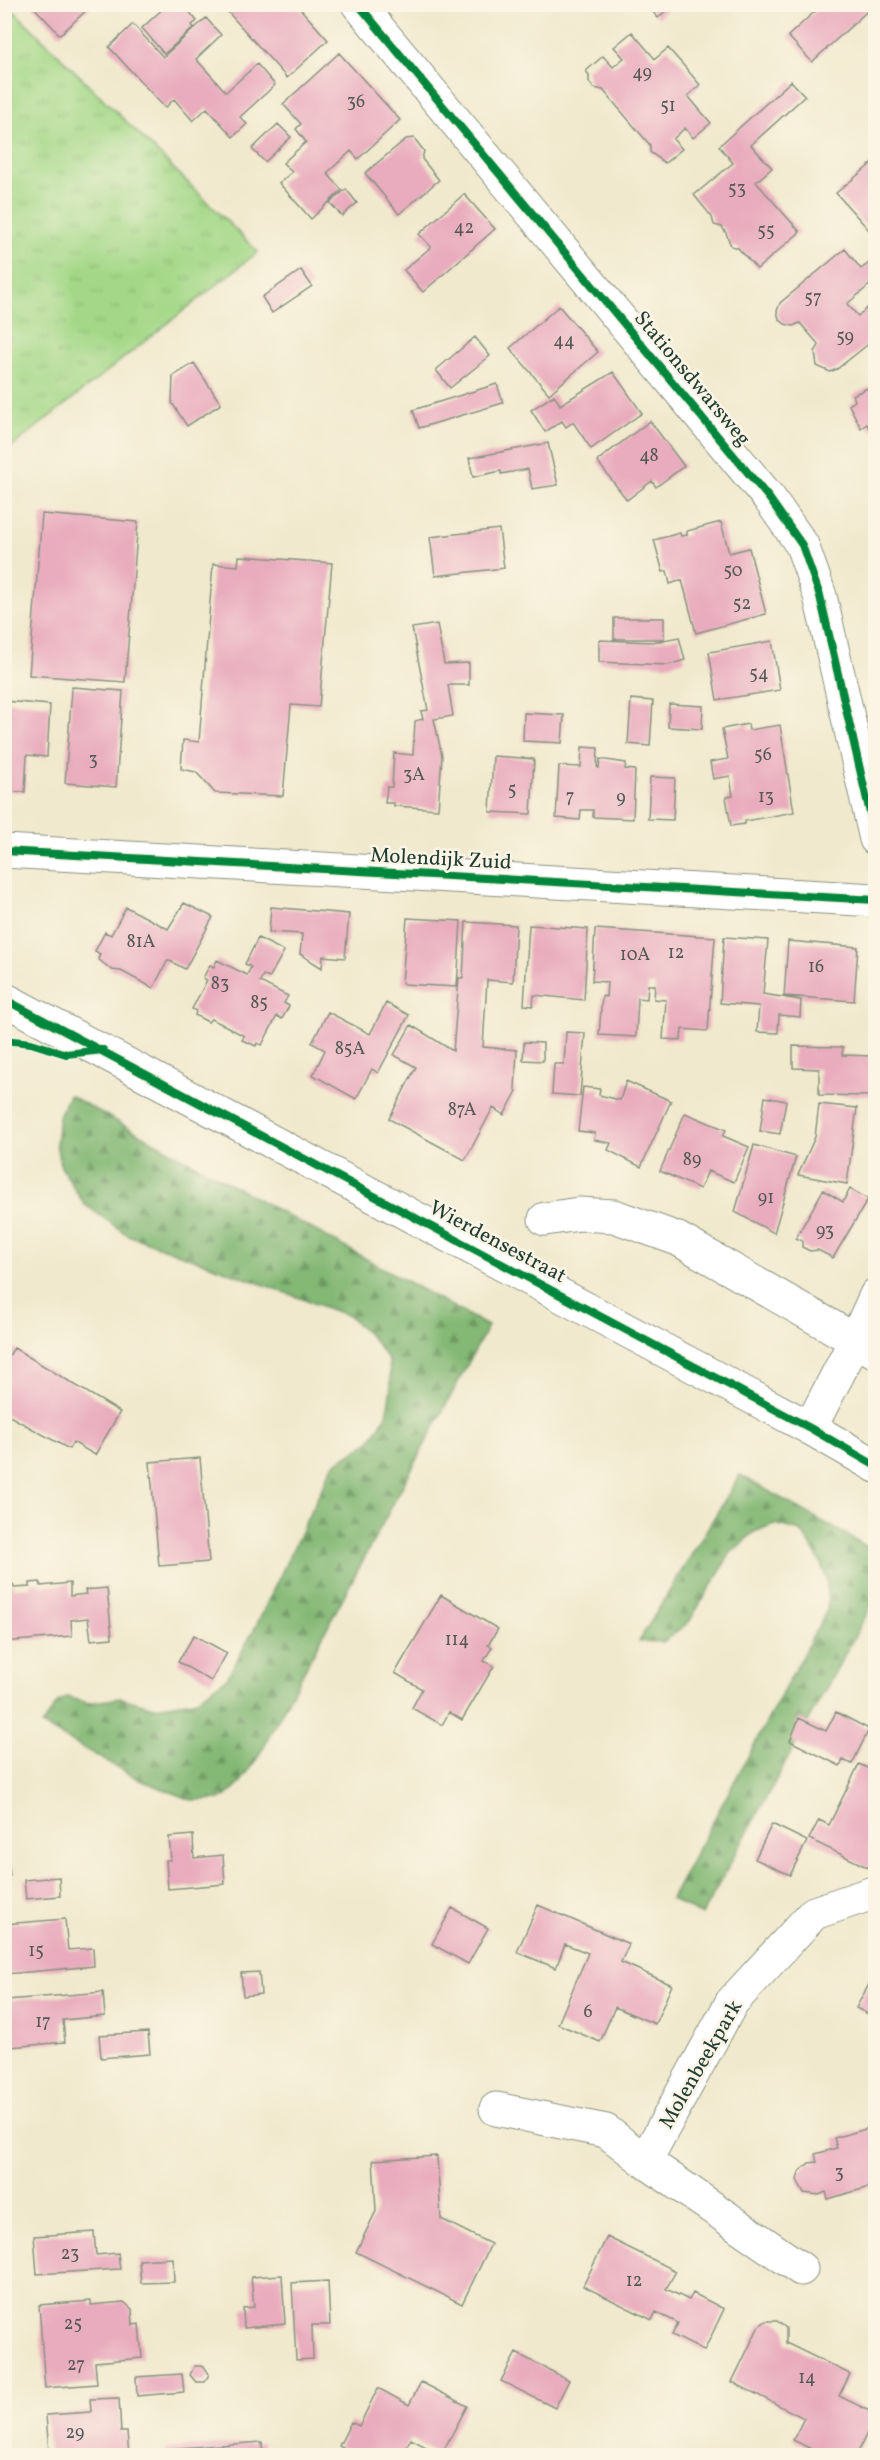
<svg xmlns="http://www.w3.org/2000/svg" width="880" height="2460" viewBox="0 0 880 2460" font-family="Vollkorn,serif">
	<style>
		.grass { fill: url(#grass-tufts); stroke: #628a5e; stroke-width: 1.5 }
		.forest { fill: url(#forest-firs); stroke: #517a54; stroke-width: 1.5 }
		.building { fill: #e9acbe }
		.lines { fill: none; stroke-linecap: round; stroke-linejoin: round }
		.minor-casing { stroke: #889380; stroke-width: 35 }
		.major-casing { stroke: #889380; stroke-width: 35 }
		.minor { stroke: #fff; stroke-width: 33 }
		.major { stroke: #fff; stroke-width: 33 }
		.cycleway-casing { stroke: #fcf5e5; stroke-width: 11 }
		.cycleway { stroke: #00873e; stroke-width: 8 }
		.labels { text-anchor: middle; stroke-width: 5; stroke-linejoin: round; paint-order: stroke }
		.number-label { font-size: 18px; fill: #525956 }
		.street-label { font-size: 21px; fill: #1f3d34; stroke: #fcf5e5 }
	</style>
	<defs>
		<pattern id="grass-tufts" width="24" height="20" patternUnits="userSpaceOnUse" patternTransform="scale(1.5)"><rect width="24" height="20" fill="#a4d888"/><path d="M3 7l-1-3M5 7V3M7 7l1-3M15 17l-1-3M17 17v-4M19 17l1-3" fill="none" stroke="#8dba76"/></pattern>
		<pattern id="forest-firs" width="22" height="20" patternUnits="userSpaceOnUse" patternTransform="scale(1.5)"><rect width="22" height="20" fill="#83b874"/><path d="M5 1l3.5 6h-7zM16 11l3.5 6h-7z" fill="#6b9760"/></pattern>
	</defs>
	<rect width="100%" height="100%" fill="#fcf5e5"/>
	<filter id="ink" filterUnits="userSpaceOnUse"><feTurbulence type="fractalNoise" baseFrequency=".0167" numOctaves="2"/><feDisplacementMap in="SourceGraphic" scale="12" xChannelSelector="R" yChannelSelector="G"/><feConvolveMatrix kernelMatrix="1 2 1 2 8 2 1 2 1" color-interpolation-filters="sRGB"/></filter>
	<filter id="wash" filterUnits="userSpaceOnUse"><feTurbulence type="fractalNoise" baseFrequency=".008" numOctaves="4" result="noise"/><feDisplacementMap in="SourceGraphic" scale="24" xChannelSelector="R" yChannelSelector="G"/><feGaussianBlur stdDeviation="1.35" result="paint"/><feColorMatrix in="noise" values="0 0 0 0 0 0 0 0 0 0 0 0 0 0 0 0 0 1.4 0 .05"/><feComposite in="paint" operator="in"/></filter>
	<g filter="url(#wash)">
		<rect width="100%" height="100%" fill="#f1e9cd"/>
		<path class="grass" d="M8 5 258 252 5 452 4 5Z"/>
		<path class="forest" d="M69 1095 488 1326 258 1757 240 1783 222 1799 192 1800 140 1780 42 1725 58 1702 67 1697 88 1703 121 1698 154 1707 194 1701 227 1678 256 1626 333 1465 370 1441 387 1415 391 1385 389 1361 374 1340 349 1316 128 1235 84 1204 61 1167 56 1144 59 1117Z
			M740 1475 875 1551V1599L702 1915 671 1899 827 1610C831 1576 820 1558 801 1531L774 1524 754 1532 730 1554 689 1622 663 1642 639 1641Z"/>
		<g id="blocks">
			<path class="building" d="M31 4H93L60 35Z
				M168 4H183L197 21 192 25 194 27 164 54 142 28Z
				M234 4H296L328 40 287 78 227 11Z
				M646 4H673L658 18Z
				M823 4H875L812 62 788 36Z
				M206 18 221 35 196 59 226 92 257 64 275 85 240 117 247 124 233 137 207 108 193 121 174 99 165 108 109 47 133 24 163 57Z
				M632 32 655 59 668 48 684 66 700 85 688 96 711 123 693 138 685 128 673 139 682 149 665 163 650 152V145L603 90 594 88 589 82V75L586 71 603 56 613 67 624 58 614 47Z
				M339 53 400 120 358 159 351 151 327 173 342 190 311 219 279 183 292 172 283 163 306 142 296 129 301 124 283 104Z
				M791 81 805 96 751 145 772 168 756 182 800 232 757 269 738 248 731 246 726 233 722 227 714 225 712 217 694 195 733 163 719 146Z
				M278 124 291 137 265 162 252 149Z
				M414 138 424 151 422 159 439 180 399 214 365 173 406 139Z
				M876 160V225L869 230 836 193Z
				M346 189 357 203 342 216 330 203Z
				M464 194 495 229 423 292 404 270 431 247 419 234Z
				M845 249 861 269 876 258V287L872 283 847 304 858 316 872 304 876 308V338L837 369 830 372 817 366 815 352 819 345 800 323 793 326 785 324 779 319 777 311 780 303Z
				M301 270 312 286 272 313 262 297Z
				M559 306 598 352 549 394 510 348Z
				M475 337 490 356 450 388 436 370Z
				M194 363 221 404 187 426 172 403 173 376Z
				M613 372 642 413 591 449 573 422 566 427 562 421 545 432 531 410 554 395 560 405Z
				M497 384 503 403 419 428 413 410Z
				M876 384V427L870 430 867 424 861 428 849 405 855 401 853 395Z
				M650 421 684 466 656 487 652 481 627 500 597 461Z
				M548 443 558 485 532 489 528 469 501 474V471L473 477 469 458Z
				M42 514 138 522 125 682 29 675Z
				M721 522 729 553 749 548 766 614 696 633 682 580 670 584 667 571 663 572 654 540 680 533 681 536 687 535V531Z
				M499 529 504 568 435 576 430 537Z
				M239 556 332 563 319 707 291 705 283 796 215 793 196 772 181 769 183 740 199 742 213 564 238 566Z
				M614 618H664V639H614Z
				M437 624 444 664 469 663V685H448L453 716 434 719 442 756 438 809 394 806V803H385L387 787H392L394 753 413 755 415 721 423 719 421 711 428 710 412 628Z
				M679 637 685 660 668 665 599 662V640L653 642Z
				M772 641 780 690 717 700 709 652Z
				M72 687 123 691 116 787 65 783Z
				M631 699 653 701 650 746 628 744Z
				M4 701 50 705 47 757 27 755 25 792 4 791Z
				M669 704 703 706 702 729 668 727Z
				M524 713 564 715 562 743 523 741Z
				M748 724 749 730 780 725 794 812 745 821V824L731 826 726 797 733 796 730 776 713 779 710 762 728 759 722 729Z
				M582 747 598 748 597 767 599 768 600 759 626 763 625 769 635 770 633 819 593 817V810H581L580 820 556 818 559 766 581 767Z
				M493 756 534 759 531 814 490 812Z
				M650 777 675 778 673 820 648 819Z
				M184 903 213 917 185 969 168 960 153 988 121 971 112 970 98 959 100 954 95 951 105 932 111 935 126 907 168 929Z
				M271 907 349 914 345 958 323 956 322 968 300 954 302 934 269 932Z
				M407 918 461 921 457 987 402 984Z
				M466 922 516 925 513 982 487 980 483 1047 517 1050 515 1089 517 1091 504 1115 493 1108 465 1160 389 1119 416 1067 394 1055 411 1025 453 1051 459 978H463Z
				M529 925 588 929 584 1000 534 995 533 1006 524 1005Z
				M595 929 715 937 708 1031 682 1029 681 1040 663 1039 666 1000 654 999 655 985H648L647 999 638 998 636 1037 599 1035 602 996 606 997 607 982 592 981Z
				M724 937 768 940 763 994 801 1000 800 1017 779 1015 778 1033 757 1032 759 1006 720 1003Z
				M258 938 284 951 269 978 263 975 260 982 288 996 284 1003 289 1006 282 1019 277 1016 262 1045 257 1043 256 1046 242 1040 244 1036 226 1026 211 1019 208 1022 195 1015 196 1011 192 1009 207 980 203 978 210 965 214 967 217 960 247 975 251 967 245 964Z
				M788 941 858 947 854 1001 784 996Z
				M386 1003 409 1015 378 1073 372 1069 356 1099 313 1075 325 1050 312 1043 328 1012 370 1034Z
				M566 1032 585 1033 580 1096 552 1094 554 1064H564Z
				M524 1042 543 1043V1061L523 1060Z
				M793 1046 843 1047 842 1055 872 1056V1096L819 1095V1069L793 1068Z
				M626 1081 671 1101 641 1167 608 1150 611 1143 594 1140 595 1133 578 1131 583 1087 600 1089 599 1095 620 1100Z
				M765 1097 786 1101 780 1134 760 1131Z
				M819 1104 857 1108 847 1184 798 1175 815 1137Z
				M685 1113 726 1130 723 1136 749 1147 734 1182 708 1171 700 1189 660 1171Z
				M754 1145 796 1157 774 1233 735 1212Z
				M850 1189 868 1199 833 1258 818 1250 810 1251 802 1247V1241L796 1238 823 1190 843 1202Z
				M14 1348 120 1412 95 1455 73 1442 69 1449 4 1413V1363Z
				M200 1458 209 1562 159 1566 150 1462Z
				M40 1582 41 1586 70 1583V1596L86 1594 85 1590 107 1588 112 1638 91 1640 88 1618 71 1620 72 1636 4 1642V1585L13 1584 14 1588 30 1587V1583Z
				M441 1595 498 1629 488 1645 492 1647 484 1661 494 1666 462 1720 449 1712 442 1725 412 1708 422 1689 395 1673Z
				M194 1635 227 1653 211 1681 178 1662Z
				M836 1712 869 1729 852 1764 843 1760 840 1766 790 1741 799 1718 826 1731Z
				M859 1764 876 1772V1866L873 1870 809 1839 819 1820 829 1825Z
				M772 1824 807 1841 790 1875 755 1859Z
				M4 1829 10 1876 4 1877Z
				M193 1835 194 1858 223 1855 225 1884 168 1889 166 1860H171L169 1837Z
				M59 1877 60 1896 26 1899 24 1880Z
				M538 1905 629 1944 621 1962 672 1985 655 2024 615 2007 600 2042 558 2024 588 1953 565 1944 556 1968 517 1952Z
				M452 1908 488 1928 468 1964 432 1944Z
				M65 1919 68 1950 93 1948 94 1966 6 1974 4 1924Z
				M259 1972 261 1994 243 1996 241 1973Z
				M872 1979 876 1981V2018L856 2008Z
				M103 1992 105 2016 63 2020 65 2042 11 2047 7 2000Z
				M148 2032 150 2054 101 2058 99 2035Z
				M876 2126V2185L828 2199 826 2192 819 2195 804 2193 797 2180 799 2172 809 2163 817 2162 815 2154 837 2148 834 2138Z
				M437 2156 441 2219 491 2244 462 2304 356 2252 376 2211 373 2160Z
				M94 2232 96 2255 118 2253 120 2269 37 2274 34 2236Z
				M607 2237 676 2271 666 2289 689 2300 693 2293 724 2309 704 2351 672 2335 678 2323 656 2312 652 2320 583 2286Z
				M173 2258 174 2282 141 2283 139 2260Z
				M282 2275 285 2324 244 2328 243 2308 254 2307 251 2277Z
				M328 2281 330 2325H312L313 2359 296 2360 292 2283Z
				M91 2301V2305L124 2302 132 2309 133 2325 139 2324 142 2358 95 2362 97 2384 45 2388 39 2305Z
				M766 2321H777L786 2328V2343L850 2374 839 2396 876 2414 856 2456H825L793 2440 804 2418 732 2382 759 2326Z
				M516 2353 569 2380 555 2408 501 2381Z
				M194 2366H204L209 2374 205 2382H196L190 2375Z
				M182 2374 184 2392 137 2396 136 2377Z
				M421 2382 467 2406 441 2455 411 2439 402 2456H357L339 2446 351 2422 359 2426 378 2388 409 2405Z
				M119 2398 121 2432H127L129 2456H67L66 2452 49 2453 46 2415 91 2412 90 2399Z
				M262 2442 263 2456H165V2449Z"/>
		</g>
	</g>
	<g filter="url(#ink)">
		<use href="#blocks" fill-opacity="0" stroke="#889380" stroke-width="1.5"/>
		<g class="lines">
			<g class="minor-casing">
				<path id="minor" d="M358 4 769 498 802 545 820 596 876 839
					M4 851 876 900
					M545 1219 579 1214 614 1216 678 1239 876 1352
					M810 1428 855 1341 876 1295
					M496 2109 606 2131 645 2161 801 2269
					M645 2161 732 2002 814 1913 876 1892"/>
			</g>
			<g class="major-casing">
				<path id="major" d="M4 999 810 1428 876 1466"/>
			</g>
			<use href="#minor" class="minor"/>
			<use href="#major" class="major"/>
			<g class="cycleway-casing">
				<path id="cycleway" d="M358 4 769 498 802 545 820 596 876 839
					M4 851 876 900
					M4 999 810 1428 876 1466
					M4 1040 31 1043 66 1054 103 1050"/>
			</g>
			<use href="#cycleway" class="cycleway"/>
		</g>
	</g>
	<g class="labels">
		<g class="number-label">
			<text x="642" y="78">49</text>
			<text x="356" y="107">36</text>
			<text x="668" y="111">51</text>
			<text x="737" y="194">53</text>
			<text x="464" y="233">42</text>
			<text x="766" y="236">55</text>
			<text x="813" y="303">57</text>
			<text x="845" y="342">59</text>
			<text x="564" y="346">44</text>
			<text x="649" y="461">48</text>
			<text x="733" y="576">50</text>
			<text x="742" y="609">52</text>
			<text x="759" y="679">54</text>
			<text x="763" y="760">56</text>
			<text x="93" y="765">3</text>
			<text x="414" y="780">3A</text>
			<text x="512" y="795">5</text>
			<text x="570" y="802">7</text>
			<text x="766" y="802">13</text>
			<text x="621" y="803">9</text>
			<text x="141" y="947">81A</text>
			<text x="676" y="958">12</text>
			<text x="635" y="960">10A</text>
			<text x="816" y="972">16</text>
			<text x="220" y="989">83</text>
			<text x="259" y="1008">85</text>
			<text x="350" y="1054">85A</text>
			<text x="462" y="1115">87A</text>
			<text x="692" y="1165">89</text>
			<text x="766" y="1203">91</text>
			<text x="825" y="1236">93</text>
			<text x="457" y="1645">114</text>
			<text x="36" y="1956">15</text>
			<text x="588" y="2017">6</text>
			<text x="43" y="2027">17</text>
			<text x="839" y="2178">3</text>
			<text x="70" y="2259">23</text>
			<text x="634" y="2286">12</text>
			<text x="73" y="2329">25</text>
			<text x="76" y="2370">27</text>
			<text x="807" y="2383">14</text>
			<text x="75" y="2438">29</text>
		</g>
		<g class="street-label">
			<text transform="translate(693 378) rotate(50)" y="7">Stationsdwarsweg</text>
			<text transform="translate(441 858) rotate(3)" y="7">Molendijk Zuid</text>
			<text transform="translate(498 1241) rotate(28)" y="7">Wierdensestraat</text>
			<text transform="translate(700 2064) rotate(-60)" y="7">Molenbeekpark</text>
		</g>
	</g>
	<rect width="880" height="2460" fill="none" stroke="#fcf5e5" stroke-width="24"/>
</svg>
